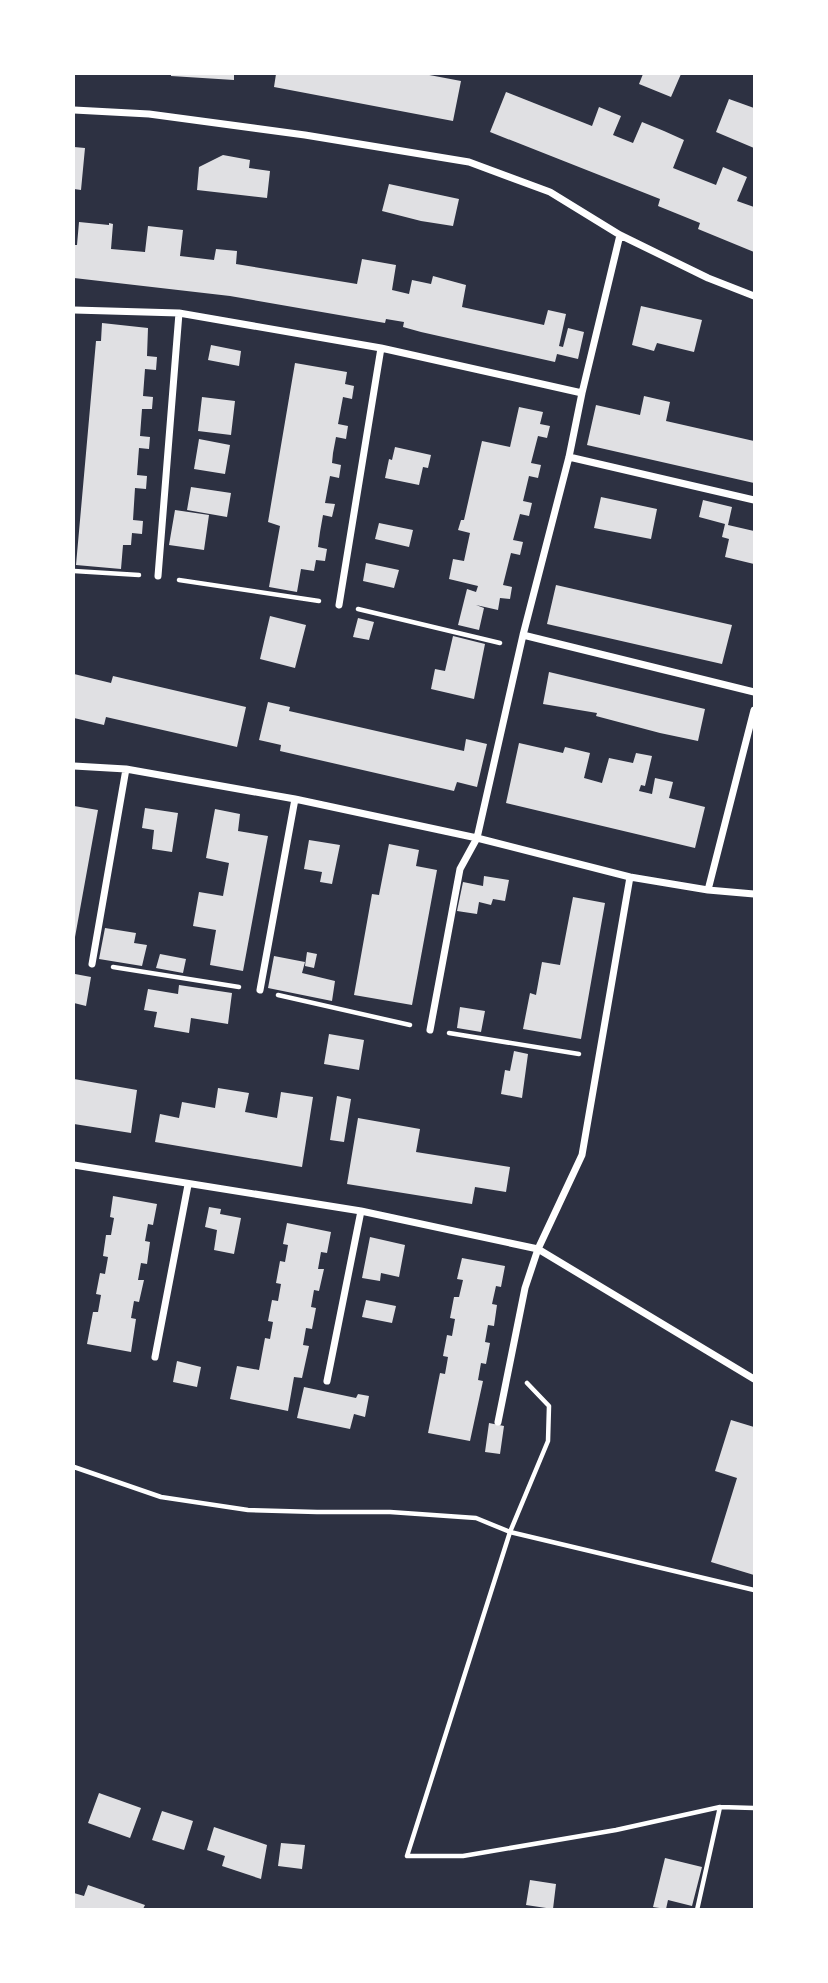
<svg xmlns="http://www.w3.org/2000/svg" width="828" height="1983" viewBox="0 0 828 1983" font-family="'Open Sans',sans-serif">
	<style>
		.building { fill: #e0e0e3 }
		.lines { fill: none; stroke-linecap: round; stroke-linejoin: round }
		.path { stroke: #fff; stroke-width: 4.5 }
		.minor { stroke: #fff; stroke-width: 7 }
	</style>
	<rect width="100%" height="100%" fill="#2d3142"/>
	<path class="building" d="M171 74H234V80L171 76Z
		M276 74H424L461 81 453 121 274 87Z
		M643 74H681L671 97 639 84Z
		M506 92 592 126 599 107 621 116 613 135 633 143 642 122 664 131 684 140 673 168 716 185 723 167 747 177 737 201 754 207V252L698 229 700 223 658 206 660 199 490 132Z
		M729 99 754 108V148L716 132Z
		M74 147 85 148 81 190 74 189Z
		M223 155 250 160 249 168 270 171 267 198 197 190 199 167Z
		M389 184 459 199 453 226 421 221 382 211Z
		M79 222 109 225V223L113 224 111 249 145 252 148 226 183 230 180 256 214 260 216 249 237 251 236 264 357 284 362 259 396 265 392 290 409 294 412 280 431 284 433 276 466 285 462 307 544 325 548 310 566 314 559 346 563 347 568 328 584 332 578 359 557 354 555 362 421 332 403 327 404 322 386 319 385 323 230 296 74 278V245H77Z
		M641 306 702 320 694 352 657 343 654 351 632 345Z
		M102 323 148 328 147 356 157 357 156 370 145 369 143 396 153 397 152 409H142L140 436 150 437 149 449 139 448 137 475 147 476 146 489 135 488 133 520 143 521 142 534 132 533 131 545H123L121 569 76 565 96 341H101Z
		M211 345 241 351 239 366 208 360Z
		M295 363 347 372 345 384 354 386 352 399 343 397 338 424 348 426 346 439 336 437 333 453 332 463 341 465 339 478 330 476 325 503 335 504 332 517 323 515 320 532 318 547 327 549 325 561 316 560 314 571 301 569 297 592 269 587 280 526 268 522Z
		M644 396 670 402 666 421 754 441V483L587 445 596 405 640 415Z
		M202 397 235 401 231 435 198 431Z
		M519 407 543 412 540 424 550 426 547 438 538 436 531 463 541 465 538 478 529 476 523 501 532 503 529 516 520 514 513 540 523 542 520 555 511 553 503 585 512 587 510 599 500 598 498 610 476 605 484 608 479 630 458 625 467 589 476 592 478 586 449 579 453 559 464 561 470 533 458 530 461 520H464L482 441 510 447Z
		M199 439 230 445 225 474 194 469Z
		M395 447 431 455 428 468 423 467 419 485 385 478 389 459 392 460Z
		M191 487 231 493 227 517 187 510Z
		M601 497 657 509 651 539 594 528Z
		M703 500 732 507 728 525 754 531V564L725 557 729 539 722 537 725 524 699 517Z
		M175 510 209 515 204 550 169 545Z
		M379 523 413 530 409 547 375 539Z
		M366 563 399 570 394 588 363 581Z
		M556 585 732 625 722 664 547 624Z
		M270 616 306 625 295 668 260 659Z
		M358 618 374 622 369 640 353 637Z
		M453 636 485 644 474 699 431 689 435 669 445 671Z
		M549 672 705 709 698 741 660 733 596 716 597 713 543 704Z
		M74 674 111 683 113 676 246 707 237 747 106 717 104 725 74 718Z
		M268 702 290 707 289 711 464 751 466 739 487 744 477 787 457 782 454 791 280 751 281 745 259 740Z
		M519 743 563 753 565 747 590 753 584 778 602 783 609 758 633 763 636 753 652 756 645 786 641 785 639 791 652 794 655 778 673 782 669 798 705 807 695 848 506 803Z
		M74 806 98 810 75 937H74Z
		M145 808 178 813 172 852 152 849 154 830 142 828Z
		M215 809 240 814 238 831 268 836 243 971 210 965 216 930 193 926 199 892 223 896 229 863 206 858Z
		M309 840 340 845 332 884 320 882 322 872 304 869Z
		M389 844 419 850 416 866 437 870 412 1005 354 995 372 894 379 895Z
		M484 876 509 880 505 901 493 899 491 905 479 902 477 914 457 911 463 882 483 886Z
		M573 897 605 903 581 1039 523 1029 530 993 536 995 542 962 560 965Z
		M105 928 136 933 134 943 147 945 142 966 99 959Z
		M307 952 317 954 314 968 305 966Z
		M160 954 186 959 183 973 156 968Z
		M274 956 305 962 302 973 335 981 332 1001 268 988Z
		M75 974 91 977 86 1006 74 1003Z
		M179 985 232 993 228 1024 191 1018 189 1033 154 1027 157 1012 144 1010 148 989 178 994Z
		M460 1007 485 1011 481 1032 457 1028Z
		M329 1034 364 1040 359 1070 324 1064Z
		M514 1051 528 1054 522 1098 501 1094 505 1070 510 1071Z
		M74 1079 137 1090 131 1133 74 1124Z
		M218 1088 249 1093 245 1112 277 1118 281 1092 313 1097 302 1167 155 1142 160 1114 179 1118 182 1102 215 1108Z
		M337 1096 351 1099 344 1142 330 1140Z
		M358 1118 420 1129 416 1152 510 1167 506 1192 475 1187 472 1204 347 1184Z
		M113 1196 157 1204 153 1225 148 1224 145 1241 150 1242 147 1264 141 1263 138 1280H144L139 1302 134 1301 131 1318 136 1319 131 1352 87 1344 93 1312H98L101 1295 96 1294 100 1273 105 1274 108 1257 103 1256 106 1235H111L114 1218 110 1217Z
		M209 1207 221 1209 220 1214 241 1218 234 1254 214 1250 217 1230 205 1227Z
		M287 1223 331 1232 327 1253 321 1252 318 1269H324L319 1291 314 1290 311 1307 316 1308 312 1329 306 1328 303 1345 309 1346 302 1378 294 1377 288 1411 230 1399 237 1366 259 1370 265 1338 270 1339 273 1322 268 1321 272 1300 278 1301 281 1284 276 1283 280 1261 285 1262 288 1245 283 1244Z
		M370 1237 405 1245 399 1277 381 1273 380 1281 362 1278Z
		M462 1258 505 1266 501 1287 496 1286 492 1304 497 1305 494 1326 488 1325 485 1342 490 1343 486 1364 481 1363 478 1380 483 1381 470 1441 428 1433 440 1373 445 1374 448 1357 443 1356 447 1335 452 1336 455 1319 450 1318 454 1297H459L463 1280 457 1279Z
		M366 1300 396 1306 392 1323 362 1317Z
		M177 1361 201 1367 197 1387 173 1382Z
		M304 1387 356 1398 358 1394 369 1396 365 1417 354 1414 350 1429 297 1418Z
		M731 1420 754 1427V1575L711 1562 737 1478 715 1471Z
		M489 1423 504 1426 500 1454 485 1452Z
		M99 1793 141 1808 130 1838 88 1823Z
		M162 1811 193 1821 184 1850 152 1840Z
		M214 1827 267 1845 261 1879 222 1866 225 1856 207 1850Z
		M281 1843 305 1845 302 1869 278 1866Z
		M665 1858 702 1867 692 1906 668 1900 666 1909 653 1907Z
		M530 1880 556 1884 553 1909 526 1905Z
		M88 1885 145 1905 143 1909H74V1893L84 1896Z"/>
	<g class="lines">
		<path class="path" d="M74 571 139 575
			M179 580 319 601
			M358 609 500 643
			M113 967 239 987
			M278 995 410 1025
			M449 1033 579 1054
			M527 1383 549 1406 548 1441 510 1532 407 1856H463L616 1830 720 1807 754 1808
			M74 1467 161 1497 248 1510 317 1512H390L476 1518 510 1532 754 1590
			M697 1910 720 1807"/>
		<path class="minor" d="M74 110 149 114 305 135 469 162 550 192 620 235 708 278 754 296
			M74 310 179 313 381 348 582 393
			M569 457 754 500
			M158 576 179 313
			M339 605 381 348
			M523 635 754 692
			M74 766 126 769 295 799 477 838 630 877 708 890 754 894
			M708 890 754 710
			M92 964 126 769
			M260 990 295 799
			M430 1030 460 869 477 838 523 635 569 457 582 393 620 235
			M74 1165 361 1211 538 1249 754 1379
			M155 1357 188 1185
			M327 1381 361 1211
			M498 1422 525 1288 538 1249 582 1155 630 877"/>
	</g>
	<rect width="828" height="1983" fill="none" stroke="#ffffff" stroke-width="150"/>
</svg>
